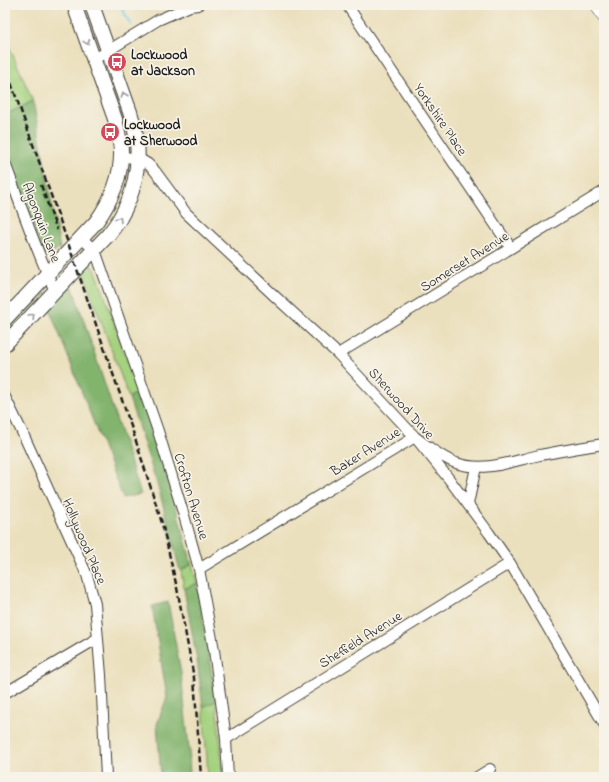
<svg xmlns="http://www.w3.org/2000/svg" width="609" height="782" viewBox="0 0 609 782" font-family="'Indie Flower',sans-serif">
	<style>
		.green { fill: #a4d27f; stroke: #60774e }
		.forest { fill: #83b46e; stroke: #506845 }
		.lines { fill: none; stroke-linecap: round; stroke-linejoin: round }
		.stream { stroke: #5cc4d9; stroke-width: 2.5 }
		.minor-casing { stroke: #3b3934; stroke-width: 12 }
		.tertiary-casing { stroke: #3b3934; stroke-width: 14 }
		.secondary-casing { stroke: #3b3934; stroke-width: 16 }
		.minor { stroke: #fff; stroke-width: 10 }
		.tertiary { stroke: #fff; stroke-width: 13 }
		.secondary { stroke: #fff; stroke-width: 14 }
		.rail { stroke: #1c1c1c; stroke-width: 2.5; stroke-dasharray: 6 3; stroke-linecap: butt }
		.oneway { stroke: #999 }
		.labels { text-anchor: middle; stroke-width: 3.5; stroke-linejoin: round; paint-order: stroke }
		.poi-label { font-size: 14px; font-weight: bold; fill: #1c1c1c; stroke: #f7f3e8; text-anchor: start }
		.street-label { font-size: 14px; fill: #1c1c1c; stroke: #f7f3e8 }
	</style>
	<rect width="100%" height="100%" fill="#f7f3e8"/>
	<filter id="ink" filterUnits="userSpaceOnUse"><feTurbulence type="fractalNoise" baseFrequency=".025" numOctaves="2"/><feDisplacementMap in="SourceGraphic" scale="8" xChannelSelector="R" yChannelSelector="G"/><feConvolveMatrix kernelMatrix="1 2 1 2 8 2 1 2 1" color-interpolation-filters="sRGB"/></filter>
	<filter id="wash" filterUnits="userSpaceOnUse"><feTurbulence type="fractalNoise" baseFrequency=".012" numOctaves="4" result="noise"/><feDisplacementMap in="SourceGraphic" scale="16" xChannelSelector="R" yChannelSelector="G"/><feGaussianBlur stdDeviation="0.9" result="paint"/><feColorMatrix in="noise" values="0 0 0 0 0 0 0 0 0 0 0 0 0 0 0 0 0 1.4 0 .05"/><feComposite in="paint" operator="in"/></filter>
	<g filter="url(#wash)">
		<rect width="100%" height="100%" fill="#ebe0bd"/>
		<path class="green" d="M5 37 33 101 5 115Z
			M90 265 93 267 96 271 138 391 129 398 83 272 85 269Z
			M41 289 43 291 44 295 5 336V326L39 291Z
			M192 564 197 583 184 589 181 571Z
			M216 701 221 748 223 777H208L207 760 203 707Z"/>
		<path class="forest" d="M33 101 60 249 44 255 5 152V115Z
			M71 282 141 494 123 498 48 305Z
			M138 391 166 472 192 564 180 571 159 490 129 398Z
			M197 583 207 642 216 701 203 707 197 660 184 589Z
			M168 602 181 673 189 748 190 777H161L157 724 167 697 152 606Z"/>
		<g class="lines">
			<path class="stream" d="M120 5 131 25"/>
		</g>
	</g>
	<g filter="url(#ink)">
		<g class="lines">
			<g class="minor-casing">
				<path id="minor" d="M347 5 511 248
					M93 60 158 20 190 6 198 5
					M120 157 138 158 148 164 155 171 186 213 280 301 338 354 415 437 449 479 489 533 510 563 604 724
					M5 163C21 206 36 250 55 291
					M82 239 95 250 158 431 185 519 199 569 214 650 226 739 228 777
					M338 354 604 191
					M5 397 24 436 87 575 95 604 101 675 106 777
					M468 504 476 467
					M199 569 415 437C428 446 440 457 456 463 485 473 512 461 540 455 561 451 583 447 604 444
					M5 693 98 638
					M226 739 510 563
					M477 777 490 769"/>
			</g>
			<g class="tertiary-casing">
				<path id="tertiary" d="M597 5 604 17"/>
			</g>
			<g class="secondary-casing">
				<path id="secondary" d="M5 319 96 222C111 201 122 176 121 150 120 139 117 129 115 119L74 5
					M5 344 108 235C112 230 117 224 120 218 133 196 140 168 137 142 136 132 133 122 130 112L92 5"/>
			</g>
			<use href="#minor" class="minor"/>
			<use href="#tertiary" class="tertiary"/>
			<use href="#secondary" class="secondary"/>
			<path class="rail" d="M5 66 67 240 134 435 162 523 177 588 194 678 201 777
				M41 185 57 230"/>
		</g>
		<defs><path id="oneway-chevron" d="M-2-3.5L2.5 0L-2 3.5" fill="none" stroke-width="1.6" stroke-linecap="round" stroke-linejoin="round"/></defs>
		<g class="oneway">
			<use href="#oneway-chevron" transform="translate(87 42) rotate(70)"/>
			<use href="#oneway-chevron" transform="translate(124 95) rotate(-109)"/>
			<use href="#oneway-chevron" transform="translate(119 219) rotate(-58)"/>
			<use href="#oneway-chevron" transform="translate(32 316) rotate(-46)"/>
		</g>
	</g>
	<defs>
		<g id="bus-disc" transform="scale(1)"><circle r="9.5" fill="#d1495b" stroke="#f7f3e8"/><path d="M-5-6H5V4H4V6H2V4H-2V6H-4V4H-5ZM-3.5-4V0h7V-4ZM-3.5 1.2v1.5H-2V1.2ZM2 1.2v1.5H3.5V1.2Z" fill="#fff"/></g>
	</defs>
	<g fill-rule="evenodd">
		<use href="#bus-disc" x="117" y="62"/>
		<use href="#bus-disc" x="110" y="132"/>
	</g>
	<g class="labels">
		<g class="poi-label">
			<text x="131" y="59">Lockwood<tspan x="131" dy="16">at Jackson</tspan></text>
			<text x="124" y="129">Lockwood<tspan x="124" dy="16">at Sherwood</tspan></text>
		</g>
		<g class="street-label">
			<text transform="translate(441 119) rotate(56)" y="5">Yorkshire Place</text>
			<text transform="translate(42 222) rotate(69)" y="5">Algonquin Lane</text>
			<text transform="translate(464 261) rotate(-32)" y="5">Somerset Avenue</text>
			<text transform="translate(402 403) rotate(48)" y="5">Sherwood Drive</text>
			<text transform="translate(365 451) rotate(-32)" y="5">Baker Avenue</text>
			<text transform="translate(192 496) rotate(73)" y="5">Crofton Avenue</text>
			<text transform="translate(85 541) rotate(67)" y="5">Hollywood Place</text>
			<text transform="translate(360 639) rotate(-32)" y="5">Sheffield Avenue</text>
		</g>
	</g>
	<rect width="609" height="782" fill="none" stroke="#f7f3e8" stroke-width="20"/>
</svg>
